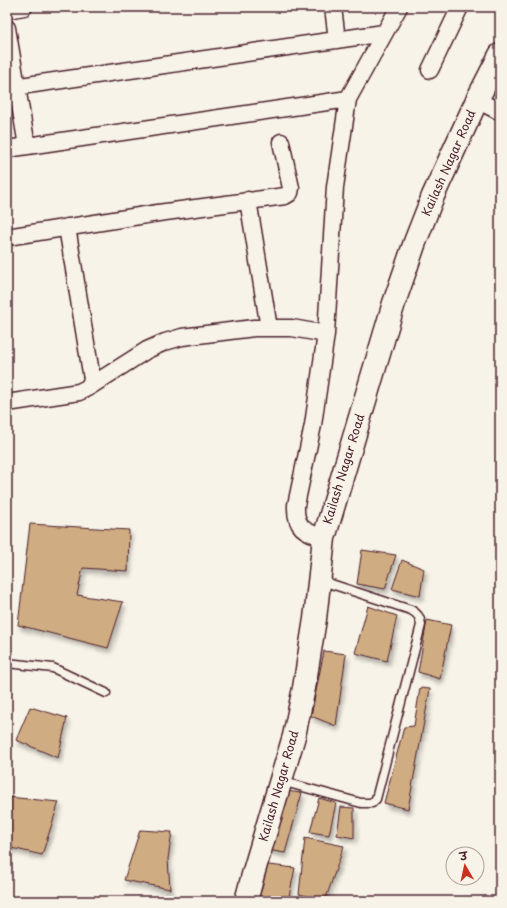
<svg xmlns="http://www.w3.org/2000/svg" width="507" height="908" viewBox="0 0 507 908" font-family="'Playpen Sans','Playpen Sans Deva',sans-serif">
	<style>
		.building { fill: #d0ac82; stroke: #4a1f2b; filter: url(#shadow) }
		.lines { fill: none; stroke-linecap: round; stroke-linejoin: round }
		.lane-casing { stroke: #4a1f2b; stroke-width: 11 }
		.street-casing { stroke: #4a1f2b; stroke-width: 19 }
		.secondary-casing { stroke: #4a1f2b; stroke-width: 25 }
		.lane { stroke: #f7f3e8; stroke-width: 8 }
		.street { stroke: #f7f3e8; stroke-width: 16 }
		.secondary { stroke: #f7f3e8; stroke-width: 22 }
		.labels { text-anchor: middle; stroke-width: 4; stroke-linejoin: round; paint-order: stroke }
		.street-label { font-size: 12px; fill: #4a1f2b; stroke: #f7f3e8 }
	</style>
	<defs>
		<filter id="shadow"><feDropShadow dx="2.5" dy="4.5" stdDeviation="2" flood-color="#0004"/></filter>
	</defs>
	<rect width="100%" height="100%" fill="#f7f3e8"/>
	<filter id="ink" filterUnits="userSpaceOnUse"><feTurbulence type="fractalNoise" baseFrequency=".025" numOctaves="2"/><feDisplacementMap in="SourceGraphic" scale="8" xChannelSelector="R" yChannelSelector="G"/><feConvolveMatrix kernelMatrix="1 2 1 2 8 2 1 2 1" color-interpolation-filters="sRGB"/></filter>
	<g filter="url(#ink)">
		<path class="building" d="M30 524 129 530 128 571 83 568 77 595 123 602 108 648 18 625Z
			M362 550 396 555 385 589 357 584Z
			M402 560 424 569 420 596 392 589Z
			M368 606 397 616 387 661 355 653Z
			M427 620 451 625 440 679 418 672Z
			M324 651 346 654 336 726 311 716Z
			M420 688 430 689 408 809 384 803 404 727 414 726Z
			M30 707 67 718 58 758 16 740Z
			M285 791 302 793 285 853 267 850Z
			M8 797 59 802 42 855 7 847Z
			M319 798 336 803 329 835 310 832Z
			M341 807 354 808V838L337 835Z
			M140 830 172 832 168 859 170 889 124 880Z
			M305 838 344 846 325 901 299 894Z
			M260 864 295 868 288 901H258Z"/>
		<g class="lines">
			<g class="lane-casing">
				<path id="lane" d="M7 663 53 668 106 693
					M281 781 361 803H372L376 799 421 625C420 617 418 614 411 610L319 580"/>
			</g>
			<g class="street-casing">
				<path id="street" d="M333 7 337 40
					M7 10 24 7
					M7 28 27 146
					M430 70 460 7
					M7 88 384 33
					M477 100 500 112
					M7 149 348 99
					M248 200 269 328
					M67 227 92 379 89 387
					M7 237 158 213 285 196 290 193 291 188 281 142
					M7 403 79 392 89 387 147 350 165 342 182 337 254 328H292L326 334
					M324 538C304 531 295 528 296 505L313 425 326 334 335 187 348 99 399 7"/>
			</g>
			<g class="secondary-casing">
				<path id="secondary" d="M246 901 254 871 294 736 304 688 315 619 324 538 394 303 415 242 433 196 477 100 500 55"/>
			</g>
			<use href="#lane" class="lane"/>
			<use href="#street" class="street"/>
			<use href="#secondary" class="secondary"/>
		</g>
	</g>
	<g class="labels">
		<g class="street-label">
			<text transform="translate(449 163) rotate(-66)" y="4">Kailash Nagar Road</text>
			<text transform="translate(344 469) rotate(-73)" y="4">Kailash Nagar Road</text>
			<text transform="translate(279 786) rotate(-74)" y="4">Kailash Nagar Road</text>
		</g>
	</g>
	<rect width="507" height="908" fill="none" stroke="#f7f3e8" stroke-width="24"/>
	<rect x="12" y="12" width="483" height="884" fill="none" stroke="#4a1f2b" stroke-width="1.5" filter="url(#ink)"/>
	<g transform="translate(465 866) rotate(351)"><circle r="19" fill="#f7f3e8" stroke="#b29e9c"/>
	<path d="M0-3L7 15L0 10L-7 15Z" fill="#c8321e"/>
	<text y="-6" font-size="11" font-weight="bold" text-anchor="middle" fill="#4a1f2b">उ</text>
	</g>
</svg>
